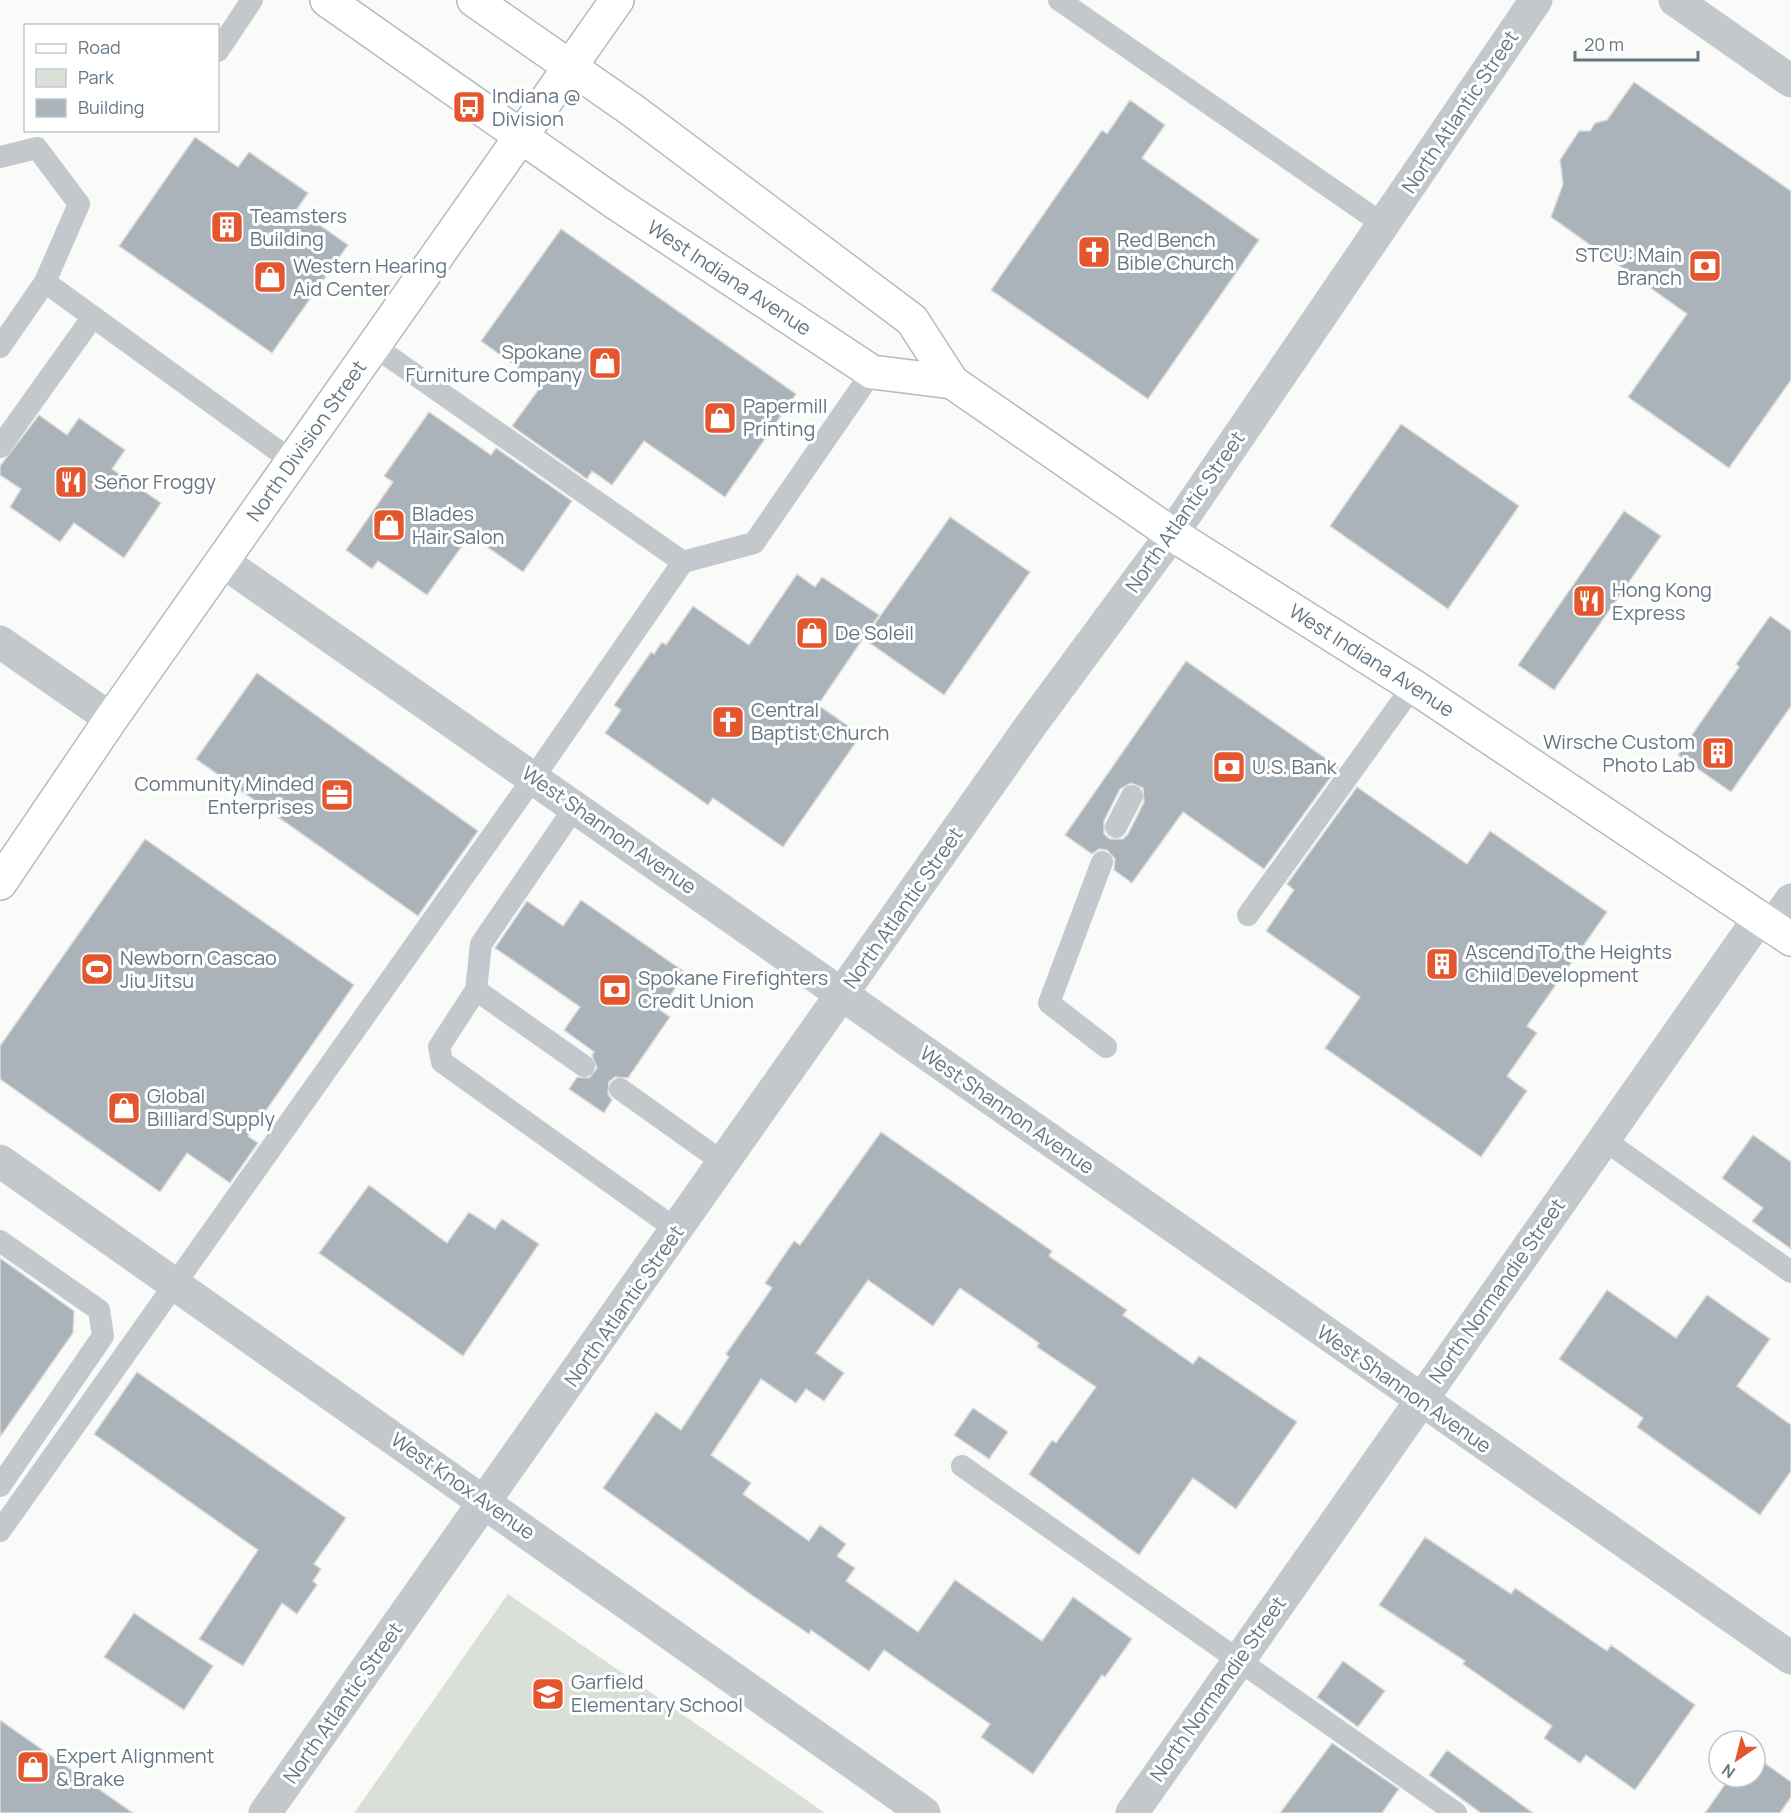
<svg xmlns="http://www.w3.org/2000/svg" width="1791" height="1813" viewBox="0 0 1791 1813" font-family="Manrope,sans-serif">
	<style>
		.green { fill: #dadfd7 }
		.building { fill: #aab3b9; stroke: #dcdcda; stroke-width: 1.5; fill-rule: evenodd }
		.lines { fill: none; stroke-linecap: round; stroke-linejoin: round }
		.primary-casing { stroke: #b5babe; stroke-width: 36 }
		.service { stroke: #c3c8cc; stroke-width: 22 }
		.minor { stroke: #c3c8cc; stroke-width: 33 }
		.primary { stroke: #fff; stroke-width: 33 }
		.labels { text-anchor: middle; stroke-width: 6; stroke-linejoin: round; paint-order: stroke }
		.poi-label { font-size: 20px; fill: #657683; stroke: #fff; text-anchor: start }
		.street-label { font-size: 20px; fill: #657683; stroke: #fff }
	</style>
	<rect width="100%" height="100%" fill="#fafaf8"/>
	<path class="green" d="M508 1594 825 1813H354Z"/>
	<path class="building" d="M1634 82 1791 191V380L1729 468 1628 397 1687 314 1551 217 1563 184 1560 160 1579 131H1590L1595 123 1607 120Z
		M1130 100 1165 125 1142 158 1259 240 1148 399 991 290 1102 130 1107 134Z
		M195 137 238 167 249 152 308 193 297 209 348 245 272 353 119 246Z
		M561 229 796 394 725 497 644 441 612 485 592 471 587 479 512 426 542 385 481 341Z
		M429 412 491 455 496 448 572 501 523 572 470 535 427 595 378 561 372 569 346 550 393 482 384 476Z
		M39 415 67 435 79 418 125 450 112 469 161 503 124 558 74 523 60 542 10 507 21 489 0 475V466Z
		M1401 424 1519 506 1448 609 1330 526Z
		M1624 511 1661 536 1554 690 1518 665Z
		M950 517 1030 572 944 695 864 639Z
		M797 574 815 587 822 577 879 615 818 705 861 735 783 847 713 798 708 805 605 733 621 710 614 705 651 652 654 654 662 642 666 645 693 606 749 645Z
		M1770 616 1791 631V706L1731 792 1678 755 1739 667 1736 664Z
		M1186 661 1338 767 1264 869 1183 812 1132 883 1114 870 1115 859 1107 850 1099 849 1092 854 1065 835ZM1131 783 1143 788 1144 802 1128 834 1123 839H1110L1104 834V821L1120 789Z
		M257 673 478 831 418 916 196 759Z
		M1357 787 1467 864 1490 831 1607 912 1527 1026 1537 1033 1507 1076 1527 1091 1481 1157 1325 1048 1360 997 1266 931 1294 890 1287 884Z
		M145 839 354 985 248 1136 258 1143 230 1183 187 1153 160 1192 0 1079V1046Z
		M581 900 686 973 660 1010 670 1017 628 1078 615 1077 609 1082 608 1094 612 1100 604 1113 569 1089 577 1077 589 1078 597 1068 592 1055 594 1052 564 1030 580 1007 495 948 527 901 563 926Z
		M881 1132 1052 1251 1049 1256 1127 1310 1123 1315 1193 1364 1199 1356 1297 1422 1236 1509 1193 1478 1139 1555 1029 1474 1052 1440 1056 1443 1096 1387 1037 1347 1039 1343 960 1288 933 1326 868 1280 816 1353 844 1373 824 1401 806 1389 796 1403 761 1379 711 1455 751 1483 743 1494 809 1541 820 1525 846 1544 837 1556 855 1568 846 1581 918 1632 955 1580 1042 1641 1073 1597 1132 1639 1105 1677 1102 1675 1033 1774 981 1737 990 1724 884 1650 869 1671 811 1630 809 1634 753 1596 603 1488 656 1412 681 1430 729 1357 726 1354 772 1288 765 1283 794 1241 800 1245Z
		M1753 1135 1791 1162V1249L1752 1221 1763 1208 1722 1178Z
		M369 1185 447 1243 469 1212 495 1229 502 1219 539 1244 463 1356 319 1253Z
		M0 1258 74 1311 73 1333 0 1437Z
		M1607 1290 1676 1338 1707 1295 1770 1339 1737 1386 1791 1425V1471L1760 1515 1637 1427 1643 1418 1559 1359Z
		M137 1372 346 1518 314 1564 321 1569 313 1581 317 1585 297 1614 282 1603 243 1666 199 1639 258 1550 94 1434Z
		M973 1408 1008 1432 989 1459 954 1435Z
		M1425 1537 1511 1594 1515 1588 1607 1651 1611 1645 1695 1705 1635 1790 1586 1755 1580 1763 1544 1738 1552 1726 1463 1664 1465 1661 1379 1605Z
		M134 1613 213 1666 184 1710 104 1657Z
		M1343 1661 1385 1691 1358 1727 1317 1697Z
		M0 1720 133 1813H0Z
		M1332 1743 1399 1789 1382 1813H1280Z
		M1447 1750 1533 1813H1481L1429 1775Z
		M1755 1756 1791 1782V1797L1780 1813H1705L1730 1777H1755Z"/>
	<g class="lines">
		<g class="primary-casing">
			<g id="primary">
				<path id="s1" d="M327 0 616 203 872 372 952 382"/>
				<path id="s2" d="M474 0 632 110 912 320 952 382 1172 534 1413 686 1791 939"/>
				<path id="s3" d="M0 883 111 719 617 0"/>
			</g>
		</g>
		<path class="service" d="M1059 0 1384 225
			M218 51 252 0
			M0 157 37 148 79 204 45 282 0 347
			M45 282 292 461
			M374 346 683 562
			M0 447 92 318
			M575 807 481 944 476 990 439 1047 442 1062 677 1230
			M1116 827 1132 796
			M1102 862 1049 1003 1106 1047
			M1248 915 1413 686
			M476 990 584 1066
			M620 1089 724 1163
			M1603 1139 1791 1272
			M0 1241 99 1310 103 1336 0 1486
			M962 1466 1456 1813
			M0 1531 534 777 683 562 754 543 872 372"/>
		<path class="minor" d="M1675 0 1791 81
			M222 561 1791 1658
			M0 642 111 719
			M1773 926 1791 900
			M0 1161 924 1813
			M265 1813 1031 725 1172 534 1536 0
			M1132 1813 1760 917"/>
		<use href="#primary" class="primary"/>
	</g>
	<defs>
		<g id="bus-square" transform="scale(1.725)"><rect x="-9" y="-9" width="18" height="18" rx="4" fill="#e4572e" stroke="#fff"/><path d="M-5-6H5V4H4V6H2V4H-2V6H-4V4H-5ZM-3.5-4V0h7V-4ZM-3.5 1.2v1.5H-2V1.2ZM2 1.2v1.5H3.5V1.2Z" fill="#fff"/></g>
		<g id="building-square" transform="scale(1.725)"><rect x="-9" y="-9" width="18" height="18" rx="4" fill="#e4572e" stroke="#fff"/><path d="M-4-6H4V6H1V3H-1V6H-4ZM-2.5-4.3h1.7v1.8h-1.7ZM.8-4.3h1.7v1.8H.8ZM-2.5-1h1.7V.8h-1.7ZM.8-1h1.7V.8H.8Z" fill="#fff"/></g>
		<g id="church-square" transform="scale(1.725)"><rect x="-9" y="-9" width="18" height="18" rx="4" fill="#e4572e" stroke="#fff"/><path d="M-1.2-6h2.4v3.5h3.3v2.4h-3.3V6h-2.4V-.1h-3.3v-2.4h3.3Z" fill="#fff"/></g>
		<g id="bank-square" transform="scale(1.725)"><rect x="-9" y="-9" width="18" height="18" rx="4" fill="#e4572e" stroke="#fff"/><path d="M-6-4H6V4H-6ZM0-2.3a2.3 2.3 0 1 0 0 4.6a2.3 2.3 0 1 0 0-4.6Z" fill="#fff"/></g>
		<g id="shop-square" transform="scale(1.725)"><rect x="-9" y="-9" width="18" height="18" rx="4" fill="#e4572e" stroke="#fff"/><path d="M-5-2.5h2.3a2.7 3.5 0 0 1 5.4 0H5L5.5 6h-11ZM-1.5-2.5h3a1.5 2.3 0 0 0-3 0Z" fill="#fff"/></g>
		<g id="restaurant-square" transform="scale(1.725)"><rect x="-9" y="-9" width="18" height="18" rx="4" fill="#e4572e" stroke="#fff"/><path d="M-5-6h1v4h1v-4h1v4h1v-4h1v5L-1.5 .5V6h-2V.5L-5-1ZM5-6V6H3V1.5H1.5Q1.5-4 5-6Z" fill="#fff"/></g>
		<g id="office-square" transform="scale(1.725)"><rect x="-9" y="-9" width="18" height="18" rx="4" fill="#e4572e" stroke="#fff"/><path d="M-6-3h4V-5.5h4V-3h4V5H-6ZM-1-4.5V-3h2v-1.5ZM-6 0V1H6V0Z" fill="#fff"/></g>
		<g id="stadium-square" transform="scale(1.725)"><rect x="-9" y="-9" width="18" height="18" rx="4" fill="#e4572e" stroke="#fff"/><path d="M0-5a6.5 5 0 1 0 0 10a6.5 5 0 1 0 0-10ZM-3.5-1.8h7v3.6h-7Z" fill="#fff"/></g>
		<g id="school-square" transform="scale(1.725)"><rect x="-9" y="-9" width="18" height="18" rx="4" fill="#e4572e" stroke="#fff"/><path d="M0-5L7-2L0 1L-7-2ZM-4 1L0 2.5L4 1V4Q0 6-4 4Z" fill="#fff"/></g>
	</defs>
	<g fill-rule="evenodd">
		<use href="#bus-square" x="469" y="107"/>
		<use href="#building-square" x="227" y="227"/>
		<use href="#church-square" x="1094" y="252"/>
		<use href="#bank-square" x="1705" y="266"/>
		<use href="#shop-square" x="270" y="277"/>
		<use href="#shop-square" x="605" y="363"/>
		<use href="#shop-square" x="720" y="418"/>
		<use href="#restaurant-square" x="71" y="482"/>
		<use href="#shop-square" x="389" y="525"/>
		<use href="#restaurant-square" x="1589" y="601"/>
		<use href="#shop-square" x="812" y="633"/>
		<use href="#church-square" x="728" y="722"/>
		<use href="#building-square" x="1718" y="753"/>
		<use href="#bank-square" x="1229" y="767"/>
		<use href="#office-square" x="337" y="795"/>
		<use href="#building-square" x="1442" y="964"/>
		<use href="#stadium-square" x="97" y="969"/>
		<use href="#bank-square" x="615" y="990"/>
		<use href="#shop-square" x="124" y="1108"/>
		<use href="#school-square" x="548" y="1694"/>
		<use href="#shop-square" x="33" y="1767"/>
	</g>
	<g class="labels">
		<g class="poi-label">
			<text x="492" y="103">Indiana @<tspan x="492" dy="23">Division</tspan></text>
			<text x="250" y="223">Teamsters<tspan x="250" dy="23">Building</tspan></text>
			<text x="1117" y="247">Red Bench<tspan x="1117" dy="23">Bible Church</tspan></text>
			<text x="1682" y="262" text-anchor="end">STCU: Main<tspan x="1682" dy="23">Branch</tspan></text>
			<text x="293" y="273">Western Hearing<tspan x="293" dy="23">Aid Center</tspan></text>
			<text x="582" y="359" text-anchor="end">Spokane<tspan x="582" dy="23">Furniture Company</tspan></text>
			<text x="743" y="413">Papermill<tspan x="743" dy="23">Printing</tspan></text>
			<text x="94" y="489">Señor Froggy</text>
			<text x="412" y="521">Blades<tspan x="412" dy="23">Hair Salon</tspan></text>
			<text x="1612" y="597">Hong Kong<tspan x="1612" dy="23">Express</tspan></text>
			<text x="835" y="640">De Soleil</text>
			<text x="751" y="717">Central<tspan x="751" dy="23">Baptist Church</tspan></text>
			<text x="1695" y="749" text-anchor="end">Wirsche Custom<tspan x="1695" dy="23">Photo Lab</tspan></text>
			<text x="1252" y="774">U.S. Bank</text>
			<text x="314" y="791" text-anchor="end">Community Minded<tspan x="314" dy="23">Enterprises</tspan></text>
			<text x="1465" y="959">Ascend To the Heights<tspan x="1465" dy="23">Child Development</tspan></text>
			<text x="120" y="965">Newborn Cascao<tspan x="120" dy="23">Jiu Jitsu</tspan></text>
			<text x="638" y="985">Spokane Firefighters<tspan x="638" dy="23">Credit Union</tspan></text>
			<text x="147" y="1103">Global<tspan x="147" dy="23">Billiard Supply</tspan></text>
			<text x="571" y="1689">Garfield<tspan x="571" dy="23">Elementary School</tspan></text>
			<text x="56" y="1763">Expert Alignment<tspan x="56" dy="23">&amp; Brake</tspan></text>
		</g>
		<g class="street-label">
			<text transform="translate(1460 112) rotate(-56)" y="7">North Atlantic Street</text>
			<text dy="7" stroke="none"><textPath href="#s1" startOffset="489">West Indiana Avenue</textPath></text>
			<text dy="7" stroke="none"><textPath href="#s3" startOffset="538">North Division Street</textPath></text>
			<text transform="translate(1185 512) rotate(-55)" y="7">North Atlantic Street</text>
			<text dy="7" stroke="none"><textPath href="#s2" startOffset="1120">West Indiana Avenue</textPath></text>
			<text transform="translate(609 830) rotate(35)" y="7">West Shannon Avenue</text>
			<text transform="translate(903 908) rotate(-55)" y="7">North Atlantic Street</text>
			<text transform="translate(1007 1110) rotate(35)" y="7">West Shannon Avenue</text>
			<text transform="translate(1497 1291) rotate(-55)" y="7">North Normandie Street</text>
			<text transform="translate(624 1306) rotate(-55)" y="7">North Atlantic Street</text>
			<text transform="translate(1404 1389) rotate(35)" y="7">West Shannon Avenue</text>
			<text transform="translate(463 1486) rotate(35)" y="7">West Knox Avenue</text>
			<text transform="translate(1218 1689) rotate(-55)" y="7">North Normandie Street</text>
			<text transform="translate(343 1703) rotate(-55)" y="7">North Atlantic Street</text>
		</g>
	</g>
	<rect x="24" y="24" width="195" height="108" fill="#ffffff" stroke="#c1c8cd" stroke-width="1.5"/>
	<rect x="36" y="44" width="30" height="9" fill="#ffffff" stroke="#c1c8cd" stroke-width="1.5"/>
	<text x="78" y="54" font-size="18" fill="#657683">Road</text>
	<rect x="36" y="69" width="30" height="18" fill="#dadfd7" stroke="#c1c8cd" stroke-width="1.5"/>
	<text x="78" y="84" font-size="18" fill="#657683">Park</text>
	<rect x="36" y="99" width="30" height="18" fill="#aab3b9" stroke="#c1c8cd" stroke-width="1.5"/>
	<text x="78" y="114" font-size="18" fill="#657683">Building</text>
	<g transform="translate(1737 1759) rotate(215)"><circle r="28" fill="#ffffff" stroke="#c1c8cd" stroke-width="1.5"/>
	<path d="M0-4.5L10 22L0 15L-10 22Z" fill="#e4572e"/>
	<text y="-9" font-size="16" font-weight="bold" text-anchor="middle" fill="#657683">N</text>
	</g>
	<path d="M1575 51v9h123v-9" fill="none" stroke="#657683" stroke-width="3"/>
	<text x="1584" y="51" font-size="18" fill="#657683" stroke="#ffffff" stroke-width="4.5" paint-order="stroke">20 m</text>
</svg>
